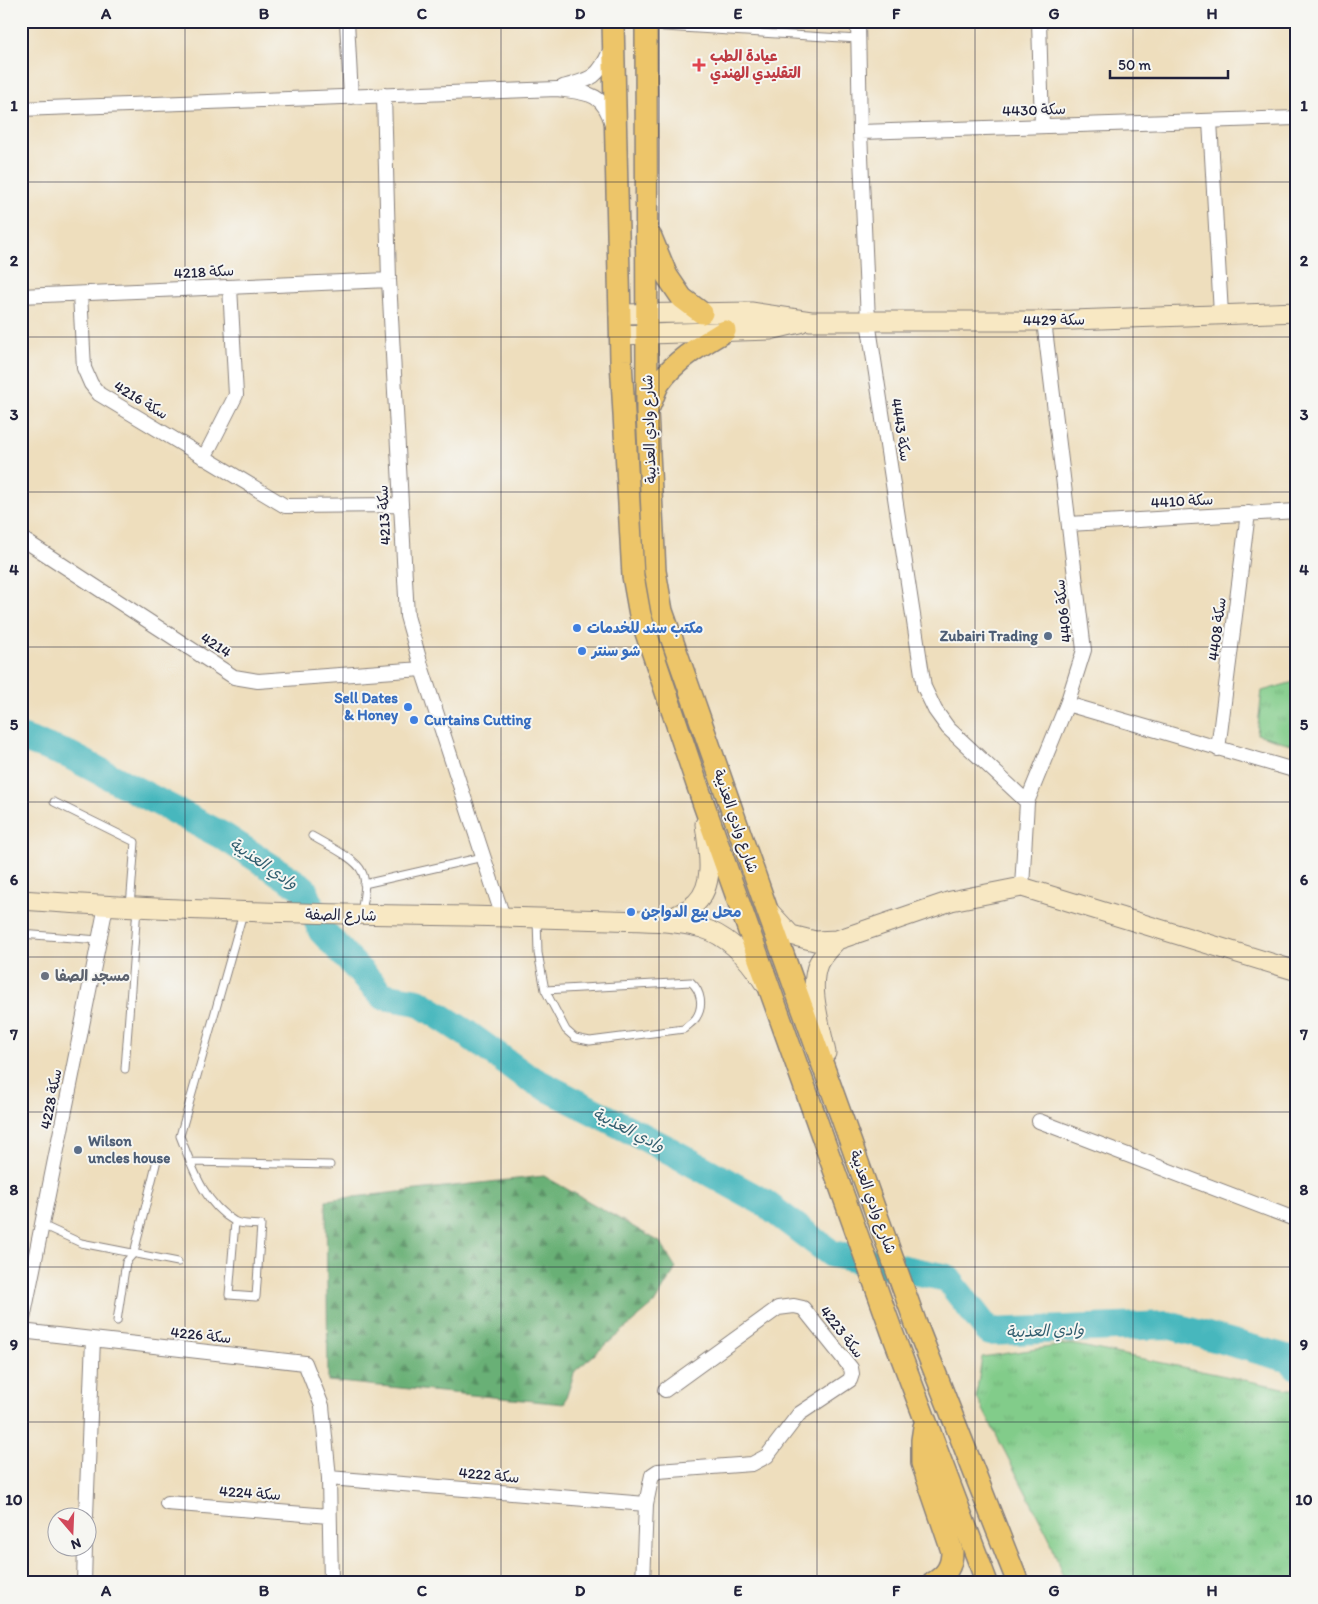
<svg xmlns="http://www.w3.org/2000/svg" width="1318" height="1604" viewBox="0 0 1318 1604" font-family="Itim,'Playpen Sans Arabic',sans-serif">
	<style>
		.grass { fill: url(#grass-tufts); stroke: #527762 }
		.forest { fill: url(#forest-firs); stroke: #466958 }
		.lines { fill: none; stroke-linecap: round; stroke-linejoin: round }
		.river { stroke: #47b7bd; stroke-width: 28 }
		.lane-casing { stroke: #88807c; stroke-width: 9 }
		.street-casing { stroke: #88807c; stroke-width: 16 }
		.secondary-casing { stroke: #88807c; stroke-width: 21 }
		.primary-casing { stroke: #88807c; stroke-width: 24 }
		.lane { stroke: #fff; stroke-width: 7 }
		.street { stroke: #fff; stroke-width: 14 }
		.secondary { stroke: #f8e8c3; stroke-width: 19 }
		.primary { stroke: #edc569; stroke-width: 21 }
		.grid { fill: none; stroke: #22223b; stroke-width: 1; stroke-opacity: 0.55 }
		.health-dot { fill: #e0444e; stroke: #f6f6f2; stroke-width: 2 }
		.shop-dot { fill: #3f7fe0; stroke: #f6f6f2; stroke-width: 2 }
		.service-dot { fill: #5c6f8a; stroke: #f6f6f2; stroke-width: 2 }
		.worship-dot { fill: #6b7280; stroke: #f6f6f2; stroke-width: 2 }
		.labels { text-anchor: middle; stroke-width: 4; stroke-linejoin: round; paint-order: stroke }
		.health-label { font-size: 15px; font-weight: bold; fill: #be3a42; stroke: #f6f6f2; text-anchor: start }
		.street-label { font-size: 15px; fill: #22223b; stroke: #f6f6f2 }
		.shop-label { font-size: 15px; font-weight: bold; fill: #366cbe; stroke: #f6f6f2; text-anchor: start }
		.service-label { font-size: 15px; font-weight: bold; fill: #4e5e75; stroke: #f6f6f2; text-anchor: end }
		.worship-label { font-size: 15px; font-weight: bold; fill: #5b616d; stroke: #f6f6f2; text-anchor: start }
		.water-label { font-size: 16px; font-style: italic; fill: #315e6f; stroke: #f6f6f2 }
		.neatline { fill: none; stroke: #22223b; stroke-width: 2 }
		.grid-label { font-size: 16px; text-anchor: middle; font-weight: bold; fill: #22223b }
	</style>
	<defs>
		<pattern id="grass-tufts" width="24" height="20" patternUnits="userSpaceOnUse" patternTransform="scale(1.25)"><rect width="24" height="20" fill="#82cc8a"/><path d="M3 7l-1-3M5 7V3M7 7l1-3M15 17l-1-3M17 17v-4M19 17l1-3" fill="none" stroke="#70af78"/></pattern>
		<pattern id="forest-firs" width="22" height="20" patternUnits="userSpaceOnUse" patternTransform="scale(1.25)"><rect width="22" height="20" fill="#69b076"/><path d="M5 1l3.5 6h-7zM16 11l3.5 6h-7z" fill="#568f62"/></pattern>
	</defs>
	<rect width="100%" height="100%" fill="#f6f6f2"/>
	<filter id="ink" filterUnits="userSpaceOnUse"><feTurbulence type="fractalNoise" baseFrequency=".02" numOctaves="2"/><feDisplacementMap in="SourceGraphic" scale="10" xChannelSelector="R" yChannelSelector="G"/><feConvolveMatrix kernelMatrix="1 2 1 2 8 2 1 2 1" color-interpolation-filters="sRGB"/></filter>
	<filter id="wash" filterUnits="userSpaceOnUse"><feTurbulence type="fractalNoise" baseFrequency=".0096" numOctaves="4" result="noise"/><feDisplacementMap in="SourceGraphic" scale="20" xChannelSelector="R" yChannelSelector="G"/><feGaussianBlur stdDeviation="1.12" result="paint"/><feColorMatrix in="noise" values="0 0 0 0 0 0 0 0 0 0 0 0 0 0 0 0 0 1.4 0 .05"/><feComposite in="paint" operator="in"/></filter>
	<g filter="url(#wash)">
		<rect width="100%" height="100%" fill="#eedebd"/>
		<path class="grass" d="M1297 681V746L1257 734 1262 691Z
			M1071 1344 1288 1389H1297V1583H1065L1049 1537 976 1396 982 1357Z"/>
		<path class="forest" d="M544 1176 660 1242 676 1268 654 1304 575 1371 564 1404 328 1381 326 1200Z"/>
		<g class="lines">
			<path class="river" d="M21 738 69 755 223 836 303 888 322 931 383 996 418 1002 466 1033 527 1077 665 1148 763 1202 832 1254 947 1278 989 1332 1168 1325 1290 1359 1297 1366"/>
		</g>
	</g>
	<g filter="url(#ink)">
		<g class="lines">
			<g class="lane-casing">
				<path id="lane" d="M649 26 858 39
					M54 802 135 842 130 907
					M312 836C325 844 356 858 362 872 368 884 362 902 361 914
					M364 884 483 857
					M537 918 538 953 545 990 566 1030 575 1038 590 1041 684 1029C688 1025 693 1022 696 1018 704 1006 701 991 691 982L545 990
					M21 934 99 940
					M125 1069 137 908
					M190 1162 330 1165
					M235 1222 229 1295 256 1297 261 1225C253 1224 240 1225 234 1221 203 1203 192 1166 180 1136L243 913
					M42 1225 81 1243 178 1262
					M117 1321 126 1262 134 1253 157 1160"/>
			</g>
			<g class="street-casing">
				<path id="street" d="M347 21 351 97
					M858 21 860 132 868 321 924 687 935 710 948 728 1027 802
					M1039 21 1042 126
					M563 87C592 79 598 78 610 51
					M384 95 389 280 407 616 422 669 503 917
					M21 109 557 89C586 93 603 91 612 124
					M1210 121 1221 314
					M860 132 1297 118
					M80 294 84 368 91 384 99 394 285 506 400 505
					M21 296 389 280
					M204 458 236 395 230 287
					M1069 524 1297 511
					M21 538 234 677 258 681 422 669
					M1067 704 1297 771
					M1218 749 1248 513
					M1022 887 1027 802 1067 704 1084 650 1044 321
					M1039 1121 1297 1220
					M21 1329 106 906
					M21 1331 305 1363 322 1406 329 1478 331 1583
					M329 1478 646 1504
					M167 1503 329 1516
					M86 1516 93 1339
					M84 1583 85 1546
					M643 1583 646 1504 652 1475 658 1471 752 1464 767 1456 799 1414 850 1380 852 1374 851 1368 803 1308 794 1306 778 1308 665 1390"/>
			</g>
			<g class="secondary-casing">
				<path id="secondary" d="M619 314 751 312 811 321H1044L1297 312
					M620 335 770 330 800 323
					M21 900C170 911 318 914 467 916 515 917 562 919 610 920 640 921 673 920 702 928 729 936 749 959 764 983
					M768 910 791 935 815 941 837 940 951 901 1022 887 1297 971
					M662 922C673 917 687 912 696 903 716 884 708 849 705 824
					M826 1053C821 1027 808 989 818 964 822 955 831 947 837 940"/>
			</g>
			<g class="primary-casing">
				<path id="primary" d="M613 21 621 360 633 576 640 615 703 802 892 1332 987 1583
					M646 21 647 412 655 571 662 611 766 907 916 1324 1018 1583
					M651 237 667 276 682 298 702 313
					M649 407C653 399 655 389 660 382 676 359 702 345 725 331
					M924 1427 922 1440V1463L952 1551C952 1567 946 1575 933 1583"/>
			</g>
			<use href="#lane" class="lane"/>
			<use href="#street" class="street"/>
			<use href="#secondary" class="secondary"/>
			<use href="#primary" class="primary"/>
		</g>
	</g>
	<path class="grid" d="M185 21V1583M343 21V1583M501 21V1583M659 21V1583M817 21V1583M975 21V1583M1133 21V1583M21 182H1297M21 337H1297M21 492H1297M21 647H1297M21 802H1297M21 957H1297M21 1112H1297M21 1267H1297M21 1422H1297"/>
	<path class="health-dot" d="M696.5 57.5h5v5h5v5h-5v5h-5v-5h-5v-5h5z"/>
	<g class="shop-dot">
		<circle cx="577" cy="628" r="5"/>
		<circle cx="582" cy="651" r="5"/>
		<circle cx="408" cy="707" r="5"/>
		<circle cx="414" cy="720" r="5"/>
		<circle cx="631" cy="912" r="5"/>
	</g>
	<g class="service-dot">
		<circle cx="1048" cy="636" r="5"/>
		<circle cx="78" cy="1150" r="5"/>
	</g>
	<circle class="worship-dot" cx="45" cy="976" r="5"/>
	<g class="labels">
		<g class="health-label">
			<text x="710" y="61">عيادة الطب<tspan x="710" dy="17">التقليدي الهندي</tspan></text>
		</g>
		<g class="street-label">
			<text transform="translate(1034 110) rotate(-2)" y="5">سكة 4430</text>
			<text transform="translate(204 272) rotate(-3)" y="5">سكة 4218</text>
			<text transform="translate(1054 320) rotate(-1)" y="5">سكة 4429</text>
			<text transform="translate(141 400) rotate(31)" y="5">سكة 4216</text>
			<text transform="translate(649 429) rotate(-92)" y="5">شارع وادي العذيبة</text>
			<text transform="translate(901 430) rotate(81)" y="5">سكة 4443</text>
			<text transform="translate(1182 501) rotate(-3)" y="5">سكة 4410</text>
			<text transform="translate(384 515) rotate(-93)" y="5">سكة 4213</text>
			<text transform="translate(1063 611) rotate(-97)" y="5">سكة 4406</text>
			<text transform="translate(1217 629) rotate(-83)" y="5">سكة 4408</text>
			<text transform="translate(216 645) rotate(33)" y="5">4214</text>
			<text transform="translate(736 821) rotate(71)" y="5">شارع وادي العذيبة</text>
			<text transform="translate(341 915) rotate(1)" y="5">شارع الصفة</text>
			<text transform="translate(51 1099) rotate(-79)" y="5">سكة 4228</text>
			<text transform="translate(873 1202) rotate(70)" y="5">شارع وادي العذيبة</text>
			<text transform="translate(842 1332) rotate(52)" y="5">سكة 4223</text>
			<text transform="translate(201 1335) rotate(6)" y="5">سكة 4226</text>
			<text transform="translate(489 1475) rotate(5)" y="5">سكة 4222</text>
			<text transform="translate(250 1493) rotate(4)" y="5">سكة 4224</text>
		</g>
		<g class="shop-label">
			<text x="587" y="633">مكتب سند للخدمات</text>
			<text x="592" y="656">شو سنتر</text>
			<text x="398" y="703" text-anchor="end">Sell Dates<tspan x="398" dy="17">&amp; Honey</tspan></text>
			<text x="424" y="725">Curtains Cutting</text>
			<text x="641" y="917">محل بيع الدواجن</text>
		</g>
		<g class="service-label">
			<text x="1038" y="641">Zubairi Trading</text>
			<text x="88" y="1146" text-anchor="start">Wilson<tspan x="88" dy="17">uncles house</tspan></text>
		</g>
		<g class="worship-label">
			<text x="55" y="981">مسجد الصفا</text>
		</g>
		<g class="water-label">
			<text transform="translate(264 863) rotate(34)" y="6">وادي العذيبة</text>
			<text transform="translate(629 1129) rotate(27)" y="6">وادي العذيبة</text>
			<text transform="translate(1045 1330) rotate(-2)" y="6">وادي العذيبة</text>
		</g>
	</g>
	<rect width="1318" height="1604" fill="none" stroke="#f6f6f2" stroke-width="55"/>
	<g transform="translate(72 1532) rotate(161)"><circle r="24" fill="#f6f6f2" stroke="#a1a1a9"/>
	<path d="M0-4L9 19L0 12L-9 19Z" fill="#d1495b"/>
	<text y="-8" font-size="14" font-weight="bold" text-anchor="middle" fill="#22223b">N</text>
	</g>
	<path d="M1110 70v8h118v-8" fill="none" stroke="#22223b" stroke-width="2.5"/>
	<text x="1118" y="70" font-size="15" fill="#22223b" stroke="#f6f6f2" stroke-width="4" paint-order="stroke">50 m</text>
	<rect x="28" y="28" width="1262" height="1548" class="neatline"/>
	<g class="grid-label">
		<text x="106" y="19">A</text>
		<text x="264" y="19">B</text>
		<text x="422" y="19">C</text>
		<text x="580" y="19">D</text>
		<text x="738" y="19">E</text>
		<text x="896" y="19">F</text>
		<text x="1054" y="19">G</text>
		<text x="1212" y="19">H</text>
		<text x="14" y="111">1</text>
		<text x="1304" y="111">1</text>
		<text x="14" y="266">2</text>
		<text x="1304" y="266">2</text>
		<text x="14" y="420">3</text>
		<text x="1304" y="420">3</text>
		<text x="14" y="575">4</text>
		<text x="1304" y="575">4</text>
		<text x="14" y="730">5</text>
		<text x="1304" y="730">5</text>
		<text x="14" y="885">6</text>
		<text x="1304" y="885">6</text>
		<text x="14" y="1040">7</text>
		<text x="1304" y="1040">7</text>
		<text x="14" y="1195">8</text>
		<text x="1304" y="1195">8</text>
		<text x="14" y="1350">9</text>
		<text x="1304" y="1350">9</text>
		<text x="14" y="1505">10</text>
		<text x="1304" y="1505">10</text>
		<text x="106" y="1596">A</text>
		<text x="264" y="1596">B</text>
		<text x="422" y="1596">C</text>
		<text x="580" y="1596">D</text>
		<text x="738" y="1596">E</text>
		<text x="896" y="1596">F</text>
		<text x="1054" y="1596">G</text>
		<text x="1212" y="1596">H</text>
	</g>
</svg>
